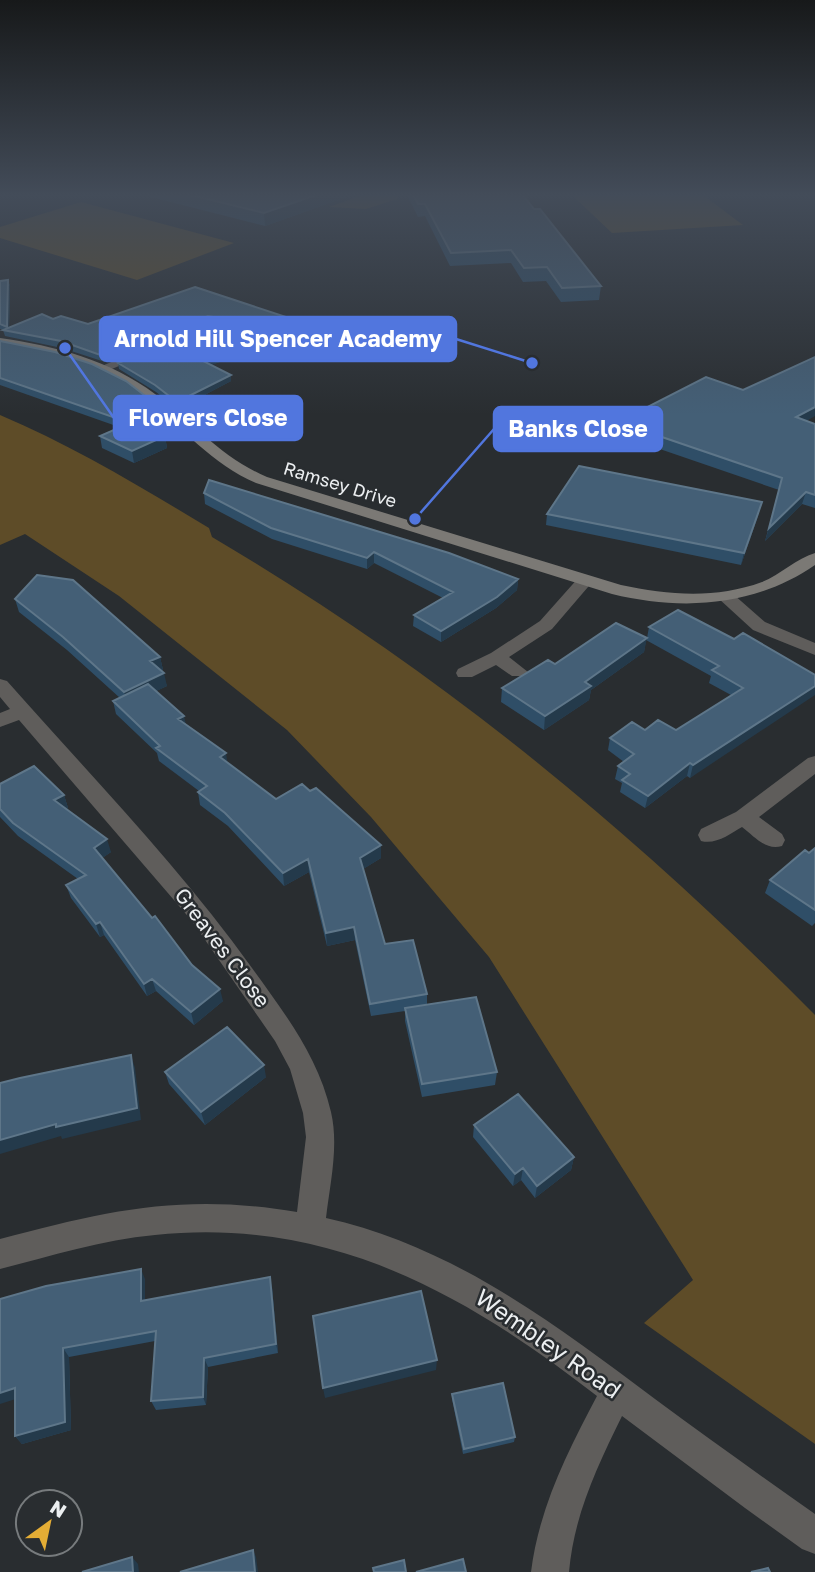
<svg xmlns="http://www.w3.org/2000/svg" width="815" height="1572" viewBox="0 0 815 1572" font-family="'Golos Text',sans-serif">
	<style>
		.green { fill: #5e4c28 }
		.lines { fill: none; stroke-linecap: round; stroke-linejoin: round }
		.street { fill: #5f5d5b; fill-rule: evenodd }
		.secondary { fill: #7b7975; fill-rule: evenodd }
		.wall { fill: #2f4e67 }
		.shaded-wall { fill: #243a4b }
		.building { fill: #445f76; stroke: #5e7689; stroke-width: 2 }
		.labels { text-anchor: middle; stroke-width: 5; stroke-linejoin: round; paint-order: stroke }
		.far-street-label { font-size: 18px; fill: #eceff1; stroke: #292d30 }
		.street-label { font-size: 21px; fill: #eceff1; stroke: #292d30 }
		.near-street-label { font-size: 24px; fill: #eceff1; stroke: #292d30 }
		.leader { fill: none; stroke: #5176de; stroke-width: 2.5 }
		.callout-dot { fill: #5176de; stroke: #292d30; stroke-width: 2.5 }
		.callout { fill: #5176de; stroke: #5176de; stroke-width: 2.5 }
		.callout-label { font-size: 23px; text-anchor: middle; font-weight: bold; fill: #fff }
	</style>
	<rect width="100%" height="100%" fill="#292d30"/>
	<path class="green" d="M362 195H398L397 199 366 209 329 207Z
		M572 195H703L743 225 612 233Z
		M81 202 234 243 137 280 0 238V227Z
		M0 415C73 446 141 487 209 528L212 537C438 670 631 829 815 1015V1444L644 1323 693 1280 489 957 371 817 287 730 119 596 25 534 0 545Z"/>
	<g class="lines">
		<path class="street" d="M152 345 162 348 107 371H99L97 368Z
			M586 575 594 580 552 629 509 657 528 672 526 676H512L496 665 472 677H458L456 673 458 669 491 653 540 621 580 576Z
			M727 593 733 594 765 622 815 643V655L753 630 718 598Z
			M0 679 7 681C90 775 179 866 252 968 285 1014 318 1056 331 1112 339 1146 330 1184 326 1218 452 1246 554 1323 655 1399 708 1438 761 1476 815 1514V1554L802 1549 745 1508 622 1416C597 1467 574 1515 569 1572H531C539 1508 567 1453 597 1396 464 1293 330 1217 155 1235 102 1240 51 1256 0 1269V1239C109 1210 184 1193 297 1212L306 1137 303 1113 290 1069 275 1041 192 921 19 720 0 727V713L10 709 0 697Z
			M815 756V774L759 817 782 834 785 840 782 846C766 851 755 837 742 827 730 834 716 845 701 841L698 835 701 829 736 812 808 758Z"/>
		<path class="secondary" d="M0 338C55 346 110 360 155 394 193 423 222 458 267 477L621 585C668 595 716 599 762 582 780 575 797 558 815 553V565C754 607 682 611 612 594L256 483C212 464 183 428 145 399 103 366 52 353 0 346Z"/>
	</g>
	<path class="wall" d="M143 195H352L265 226Z
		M407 195H523L534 209 601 286 599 300 561 302 546 281 523 282 511 263 450 266 425 216 418 217Z
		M8 280 10 286 9 328 53 319 88 324 195 287 283 322 268 327 281 332V339L211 365 231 375V381L178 409 156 392 119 369 118 363 218 324 209 323 105 362 62 348 5 336 3 330 0 329V281Z
		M0 341 161 408 163 417 144 427 165 436 167 448 134 463 102 448 100 436 119 427 0 385Z
		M807 421 815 424V508L802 504 765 541 779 490 616 434 618 422Z
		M204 493 518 579 517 590 496 608 441 642 413 626 414 615 443 598 374 563 367 569 272 539 205 504Z
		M759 513 741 565 546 525 547 514Z
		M15 599 160 657 163 670 161 671 167 686 156 691 186 725 228 763 276 799 381 858 363 869 385 944 427 994V1005L497 1072 495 1085 422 1097 405 1021V1011L371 1016 355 940 327 946 309 872 284 886 228 826 200 805 198 792 199 791 159 761 157 753 116 714 113 701 120 698 67 650 19 612Z
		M649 627 734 639 815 675 690 778 687 776 645 808 620 792 622 783 615 779 618 766 624 762 608 750 610 738 645 730H676L731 695 709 683 711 676 646 640 644 652 591 690 589 700 544 730 501 702 502 688 555 664 647 638Z
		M0 784 64 795 68 808 66 809 111 852 102 858 223 1001 194 1025 156 991 147 996 104 935 100 937 71 898 66 885 78 879 18 836 0 817Z
		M815 848V923L812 926 765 893 770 880Z
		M165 1072 266 1077 205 1125 169 1084Z
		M474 1125 574 1157 571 1170 535 1198 521 1180 513 1186 473 1137Z
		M145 1279V1300L272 1287 278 1353 208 1367 206 1405 156 1410 151 1401 155 1341 69 1357 71 1430 22 1444 15 1436V1399L0 1299Z
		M452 1394 515 1437 514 1442 463 1454 452 1399Z"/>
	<path class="shaded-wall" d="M316 195H352L265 226 264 213Z
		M8 280 10 286 9 332 7 327Z
		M208 316 209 323 105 362 103 356Z
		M283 316V322L260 330V324Z
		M281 332V339L204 368 203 361Z
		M231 375V381L178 409 177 402Z
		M815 407V416L793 429 796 417Z
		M161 408 163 417 134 432 132 424Z
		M165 436 167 448 134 463 132 451Z
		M806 492 802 504 765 541 769 528Z
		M762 502 759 513 741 565 744 553Z
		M374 552V563L367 569V558Z
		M518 579 517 590 496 608 441 642V631Z
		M647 638 644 652 591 690 589 700 544 730 545 716 585 682Z
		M160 657 163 670 153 674 150 661Z
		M164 673 167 686 128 705 124 692Z
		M815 686V695L690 778 693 765Z
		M184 716 187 729 178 719Z
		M226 753 228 766 220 757Z
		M690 763 687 776 645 808 648 796Z
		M64 795 68 808 59 813 54 800Z
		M107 839 111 852 98 861 94 848Z
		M381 845V858L360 871V858Z
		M308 859 309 872 284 886 283 873Z
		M100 922 104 935 100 937 96 924Z
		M354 927 355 940 327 946 326 933Z
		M152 979 156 991 147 996 144 984Z
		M220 989 223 1001 194 1025 191 1012Z
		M131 1055 135 1068 141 1120 62 1139 61 1136 0 1154V1140Z
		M264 1065 266 1077 205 1125 201 1112Z
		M574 1157 571 1170 535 1198 537 1186Z
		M523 1168 521 1180 513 1186 515 1174Z
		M141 1269 145 1279V1311L141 1301Z
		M270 1277 272 1287 278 1353 276 1344Z
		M63 1348 69 1357 71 1430 22 1444 15 1436Z
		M204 1358 208 1367 206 1405 203 1397Z
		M437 1360 436 1370 325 1398 323 1388Z
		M15 1388 22 1397 0 1404V1393Z
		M253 1550 256 1557 258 1572H255Z
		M132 1557 138 1564 139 1572H133Z"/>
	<path class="building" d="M191 195H316L264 213Z
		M413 195H523L534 209H540L601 286 562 288 547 267 524 268 511 250 451 253 425 204H418Z
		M8 280 7 327 0 324V281Z
		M195 287 283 316 260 324 281 332 203 361 231 375 177 402 155 385 118 363 220 323V318L208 316 103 356 61 341 3 330 42 314 53 319 61 316 88 324Z
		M0 341 55 352 92 364 126 381 161 408 134 423 132 422 130 423 0 378Z
		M815 357V407L796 417 815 424V495L806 492 769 528 782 478 618 422 706 377 743 390Z
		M132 422 165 436 132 451 100 436Z
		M579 466 762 502 744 553 547 514Z
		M209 480 449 553 518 579 497 597 441 631 414 615 453 592 374 552 367 558 271 528 204 493Z
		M37 575 73 580 160 657 150 661 164 673 124 692 63 637 15 599Z
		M678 610 734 639 743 633 815 675V686L693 765 690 763 648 796 622 780 630 774 618 766 634 754 610 738 632 722 645 730 658 720 676 730 743 688 712 670 719 666 649 627Z
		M616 623 647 638 585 682 591 686 545 716 502 688 548 660 555 664Z
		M148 684 184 716 178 719 226 753 220 757 276 799 302 784 310 791 316 788 381 845 360 858 385 944 413 940 427 994 370 1004 354 927 326 933 308 859 283 873 225 813 198 792 207 786 156 748 160 746 113 701Z
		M34 766 64 795 54 800 107 839 94 848 152 918 155 916 192 965 220 989 191 1012 152 979 144 984 100 922 96 924 66 885 86 875 13 823 0 809V784Z
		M815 848V910L770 880 805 850 809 853Z
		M476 997 497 1072 422 1084 405 1008Z
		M227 1027 264 1065 201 1112 165 1072Z
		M131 1055 137 1108 56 1127V1124L0 1140V1083L20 1078Z
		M518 1094 574 1157 537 1186 523 1168 515 1174 474 1125Z
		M141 1269V1301L270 1277 276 1344 204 1358 203 1397 151 1401 156 1331 63 1348 65 1422 15 1436V1388L0 1393V1299L46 1286Z
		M421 1291 437 1360 323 1388 313 1316Z
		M503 1383 515 1437 464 1449 452 1394Z
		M253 1550 255 1572H180Z
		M132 1557 133 1572H82Z
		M463 1559 466 1572H416Z
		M404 1560 406 1572H374L373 1568Z
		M768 1568 770 1572H751Z"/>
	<linearGradient id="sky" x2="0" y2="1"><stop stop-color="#17191a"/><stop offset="0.47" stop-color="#434c59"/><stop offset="1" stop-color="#434c59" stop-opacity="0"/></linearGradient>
	<rect width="815" height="415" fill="url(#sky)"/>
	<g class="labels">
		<g class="far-street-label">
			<text transform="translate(340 485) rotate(17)" y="6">Ramsey Drive</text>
		</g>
		<g class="street-label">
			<text transform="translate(222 948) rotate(53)" y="7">Greaves Close</text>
		</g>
		<g class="near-street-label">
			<text transform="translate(548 1344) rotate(35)" y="8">Wembley Road</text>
		</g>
	</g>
	<path class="leader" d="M532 363L456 339M65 348L114 418M415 519L494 429"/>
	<g class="callout-dot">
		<circle cx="532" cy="363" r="7"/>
		<circle cx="65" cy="348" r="7"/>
		<circle cx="415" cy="519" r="7"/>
	</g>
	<g class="callout">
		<rect x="100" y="317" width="356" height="44" rx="7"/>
		<rect x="114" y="396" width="188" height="44" rx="7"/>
		<rect x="494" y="407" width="168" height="44" rx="7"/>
	</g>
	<g class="callout-label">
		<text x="278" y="347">Arnold Hill Spencer Academy</text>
		<text x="208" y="426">Flowers Close</text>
		<text x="578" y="437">Banks Close</text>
	</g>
	<g transform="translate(49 1523) rotate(33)"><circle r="33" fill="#292d30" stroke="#777b7d" stroke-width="2"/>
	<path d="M0-5L12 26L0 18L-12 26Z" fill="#e4ad35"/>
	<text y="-10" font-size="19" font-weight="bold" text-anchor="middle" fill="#eceff1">N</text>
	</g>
</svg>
